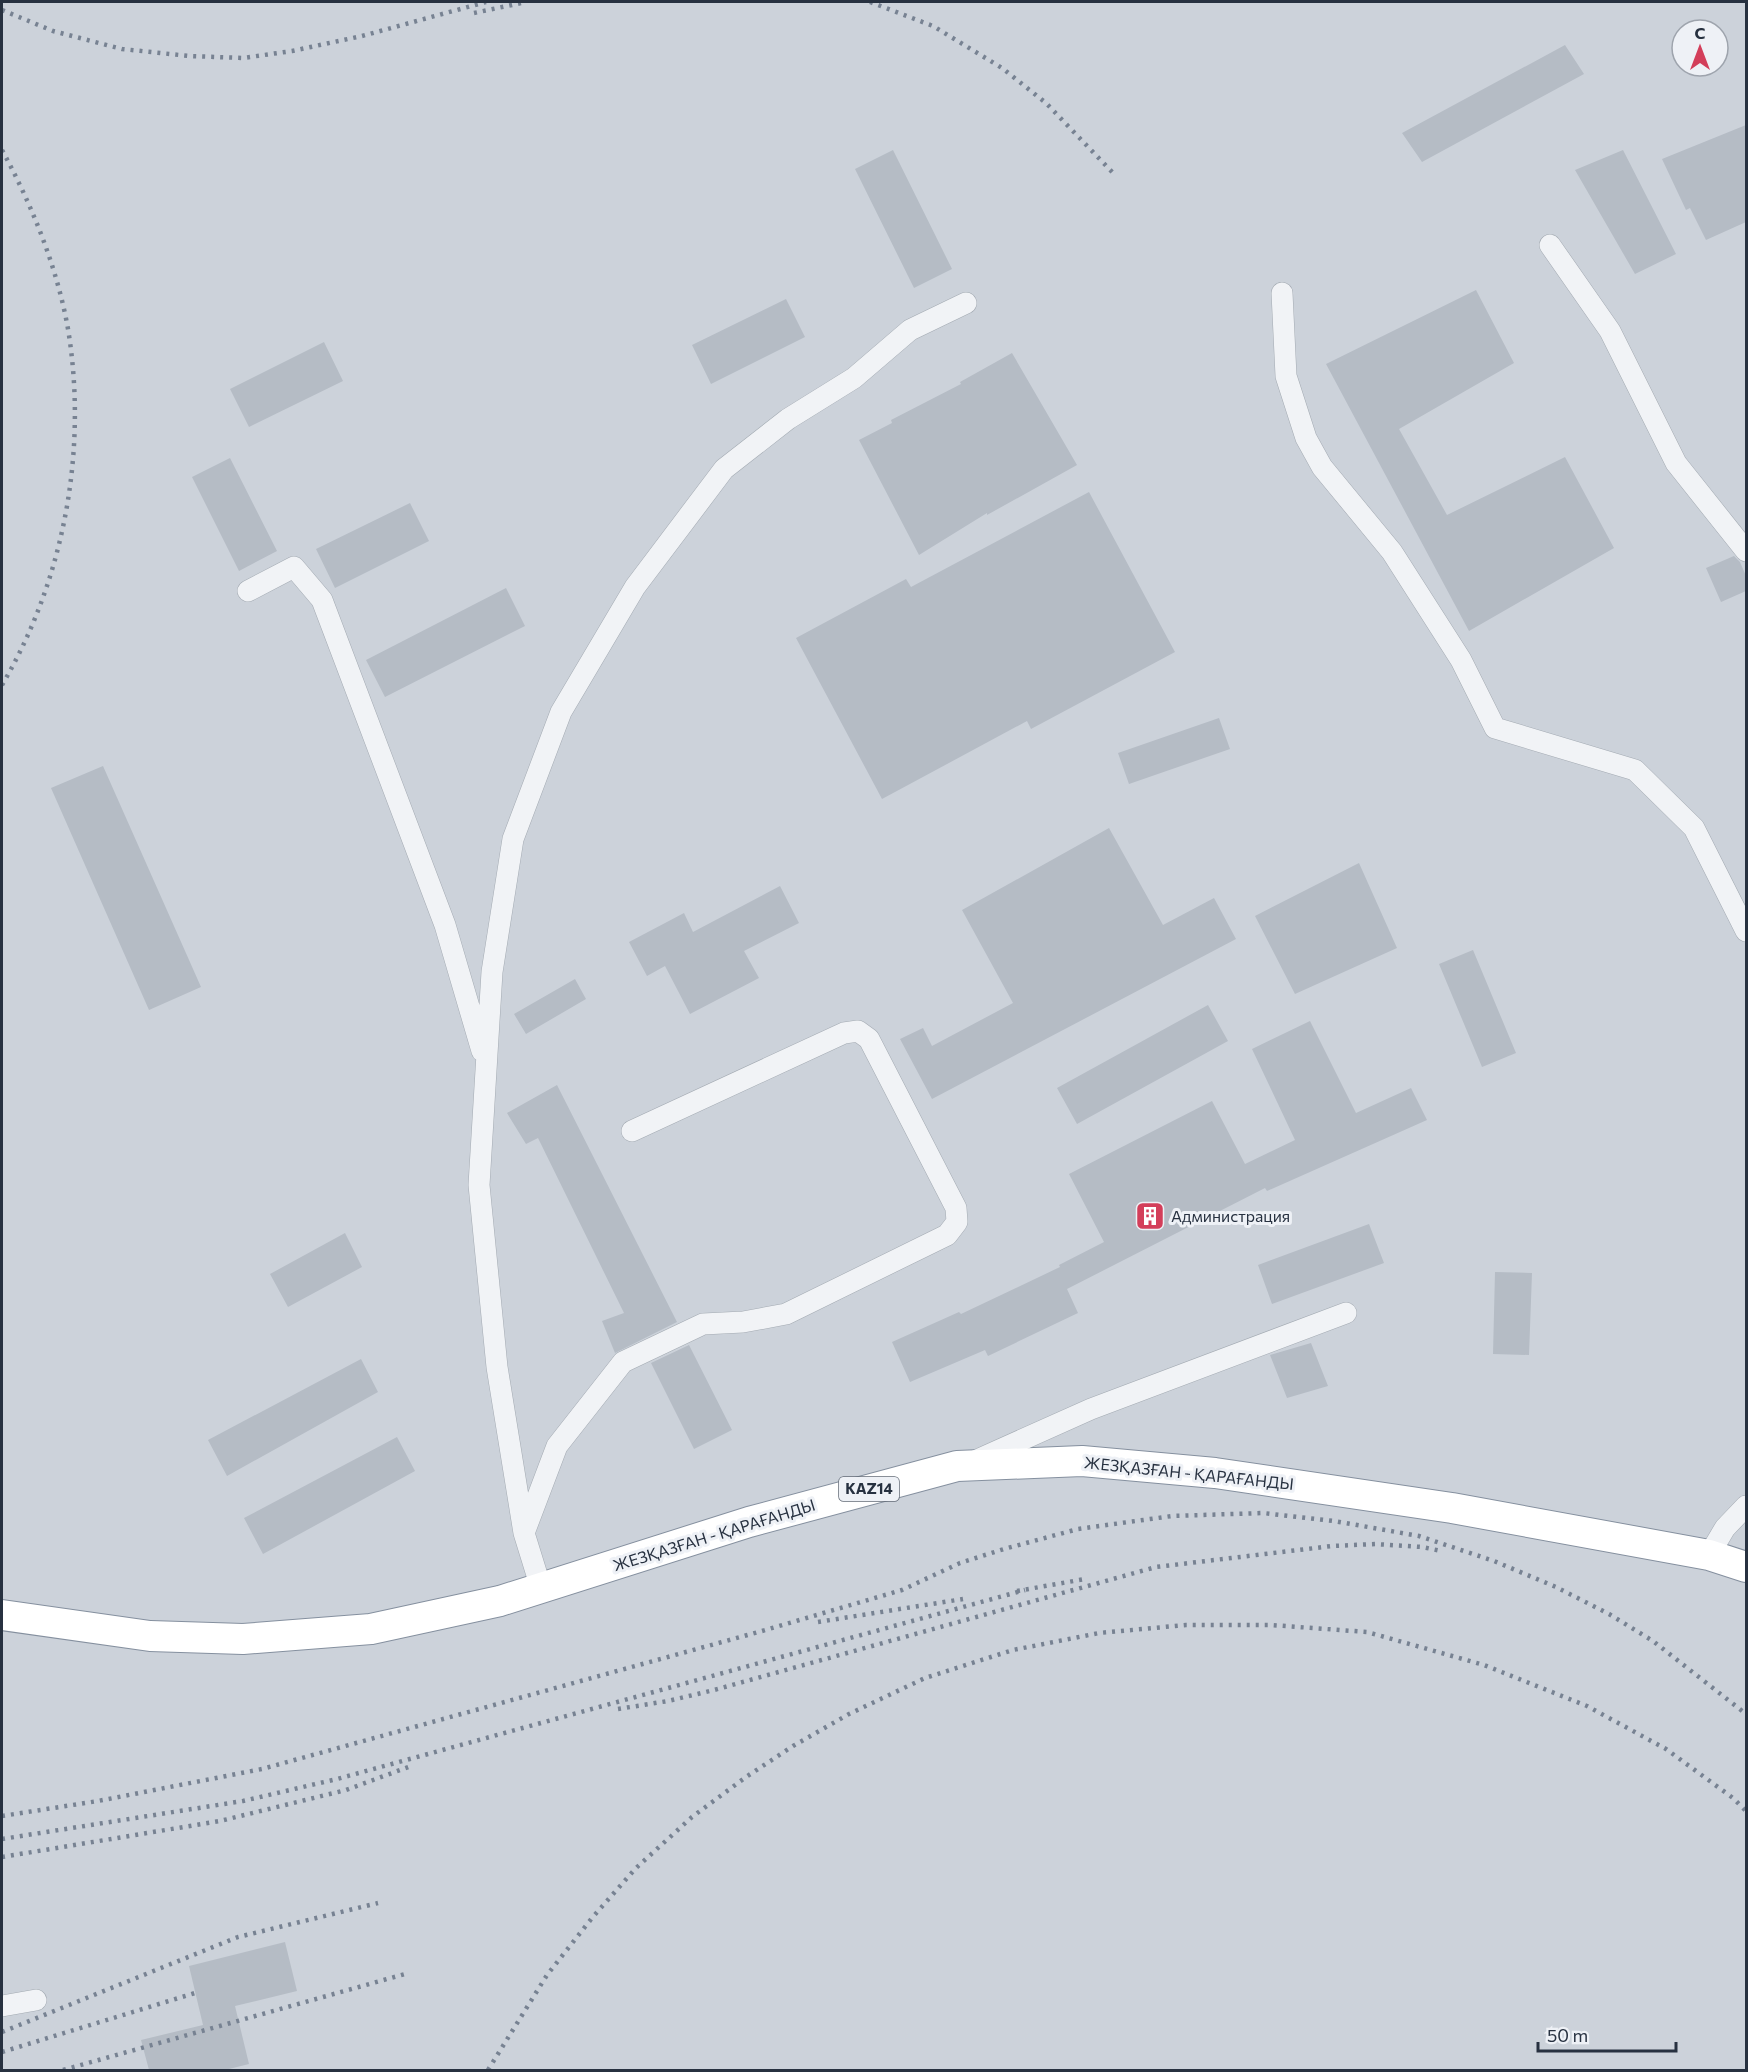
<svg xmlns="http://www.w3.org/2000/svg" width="1748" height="2072" viewBox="0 0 1748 2072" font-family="Commissioner,sans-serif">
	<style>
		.built { fill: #ccd2da; fill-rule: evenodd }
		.building { fill: #b5bcc5 }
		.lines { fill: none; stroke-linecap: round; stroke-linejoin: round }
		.minor-casing { stroke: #a3aab2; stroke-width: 22 }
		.highway-casing { stroke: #85909f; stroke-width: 32 }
		.minor { stroke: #f1f3f6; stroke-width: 21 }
		.highway { stroke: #fff; stroke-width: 30 }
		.rail { stroke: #778292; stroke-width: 4.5; stroke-dasharray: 3 6; stroke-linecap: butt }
		.labels { text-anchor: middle; stroke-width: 6; stroke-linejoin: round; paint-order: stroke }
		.shield { fill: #eef1f6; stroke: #636b77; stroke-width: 1.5 }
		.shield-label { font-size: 15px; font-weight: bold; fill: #273140 }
		.poi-label { font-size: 16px; fill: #273140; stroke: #eef1f6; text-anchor: start }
		.street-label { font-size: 16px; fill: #273140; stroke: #eef1f6 }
	</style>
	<rect width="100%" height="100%" fill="#dee3e8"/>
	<path class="built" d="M2 2H1746V2070H2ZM1682 30H1718V66H1682Z"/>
	<path class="building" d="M1565 45 1584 74 1422 162 1402 133Z
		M1746 125V222L1706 240 1690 208 1686 210 1662 159Z
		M893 150 952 269 914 288 855 169Z
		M1623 150 1676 254 1635 274 1575 170Z
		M1476 290 1514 363 1399 429 1447 515 1565 457 1614 548 1469 631 1326 364Z
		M786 299 805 337 711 384 692 345Z
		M324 342 343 381 249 427 230 389Z
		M1012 353 1077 465 987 515V513L919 555 859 440 892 423 891 420 961 384 960 382Z
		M230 458 277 551 239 571 192 477Z
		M1089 492 1175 652 1031 729 1027 721 882 799 796 638 906 579 911 587Z
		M410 503 429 541 335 588 316 549Z
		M1734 556 1740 562 1746 576V591L1721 602 1706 568Z
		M506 588 525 626 385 697 366 660Z
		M1219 718 1230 749 1129 784 1118 753Z
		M103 766 201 987 149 1010 51 788Z
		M1109 828 1163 925 1214 898 1236 939 932 1099 900 1039 923 1028 932 1046 1013 1003 962 910Z
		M1359 863 1397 948 1295 994 1255 916Z
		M780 886 799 923 744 951 759 978 690 1014 665 966 647 976 629 942 684 913 693 932Z
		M1473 950 1516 1053 1482 1067 1439 964Z
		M575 979 586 999 526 1034 514 1014Z
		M1208 1005 1228 1041 1077 1124 1057 1088Z
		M1310 1021 1356 1113 1411 1088 1427 1120 1267 1191 1265 1188 1067 1289 1078 1313 988 1356 985 1350 910 1382 892 1342 959 1312 961 1314 1060 1267 1059 1265 1104 1242 1069 1174 1212 1101 1245 1164 1295 1140 1252 1049Z
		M557 1085 677 1322 615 1353 602 1321 624 1313 538 1138 526 1144 507 1113Z
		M1369 1224 1384 1263 1272 1304 1258 1265Z
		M345 1233 362 1267 288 1307 270 1274Z
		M1495 1272 1532 1273 1529 1355 1493 1354Z
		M1311 1343 1328 1386 1287 1398 1270 1355Z
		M689 1345 732 1430 694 1449 651 1363Z
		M361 1359 378 1392 227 1476 208 1440Z
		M397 1437 415 1471 263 1554 244 1518Z
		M285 1942 297 1991 235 2006 249 2064 225 2070H149L141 2040 203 2025 189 1966Z"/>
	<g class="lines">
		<g class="minor-casing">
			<path id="minor" d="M1550 245 1610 331 1676 463 1746 551
				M1282 293 1286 376 1306 438 1322 467 1392 552 1461 660 1495 728 1635 770 1694 828 1746 931
				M248 591 294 567 322 600 445 925 482 1051
				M977 1460 1091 1409 1346 1313
				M524 1533 497 1367 479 1185 492 972 513 839 561 712 635 587 724 469 788 419 854 378 910 330 966 303
				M1709 1555 1725 1528 1746 1506
				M541 1588 524 1533 557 1446 623 1362 703 1324 743 1322 786 1314 947 1235 957 1222 956 1208 869 1039 858 1031 844 1033 632 1131
				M2 2006 36 2000"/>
		</g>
		<g class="highway-casing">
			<path id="highway" d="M2 1615 150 1636 243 1639 371 1629 500 1601 749 1522 957 1466 1082 1461 1215 1473 1452 1508 1709 1555 1746 1567"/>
		</g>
		<use href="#minor" class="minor"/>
		<use href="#highway" class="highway"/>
		<path class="rail" d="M870 2 933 26 1002 68 1046 103 1115 175
			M2 10 53 31 122 49 189 56 243 58 292 51 362 36 486 2
			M474 13 526 2
			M2 150C32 205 57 267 68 329 88 450 64 580 2 685
			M1017 1591 1085 1579
			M818 1622 963 1599
			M618 1709 668 1701 714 1690 1156 1567 1332 1546 1375 1544 1422 1547 1441 1551
			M2 1816 98 1801 262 1769 762 1631 902 1590 960 1563 1004 1549 1078 1529 1172 1516 1263 1513 1334 1521 1419 1536 1494 1561 1556 1587 1609 1614 1653 1641 1746 1714
			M2 1839 243 1801 337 1779 1025 1590
			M2 1857 220 1821 346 1790 411 1766
			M2 2032 238 1937 378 1903
			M2 2052 195 1993
			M63 2070 405 1974
			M488 2070 547 1975 592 1918 636 1868 692 1817 746 1777 793 1746 849 1714 925 1678 1013 1650 1099 1633 1186 1625H1271L1367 1632 1484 1665 1587 1706 1666 1749 1733 1798 1746 1811"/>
	</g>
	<defs>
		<g id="building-square" transform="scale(1.5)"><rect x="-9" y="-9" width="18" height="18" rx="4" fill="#d33e5a" stroke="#eef1f6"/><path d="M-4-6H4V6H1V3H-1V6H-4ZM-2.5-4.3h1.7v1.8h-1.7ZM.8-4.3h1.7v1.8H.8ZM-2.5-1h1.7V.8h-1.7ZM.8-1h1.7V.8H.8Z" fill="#fff"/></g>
	</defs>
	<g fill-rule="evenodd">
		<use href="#building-square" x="1150" y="1216"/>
	</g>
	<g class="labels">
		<rect class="shield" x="839" y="1477" width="60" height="24" rx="4.5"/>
		<g class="shield-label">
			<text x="869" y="1494">KAZ14</text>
		</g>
		<g class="poi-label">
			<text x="1171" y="1222">Администрация</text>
		</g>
		<g class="street-label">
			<text transform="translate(1189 1473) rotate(6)" y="6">ЖЕЗҚАЗҒАН - ҚАРАҒАНДЫ</text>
			<text transform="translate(714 1535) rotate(-17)" y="6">ЖЕЗҚАЗҒАН - ҚАРАҒАНДЫ</text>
		</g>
	</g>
	<rect width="1748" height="2072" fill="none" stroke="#273140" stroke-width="6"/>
	<g transform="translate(1700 48)"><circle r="28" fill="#eef1f6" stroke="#9ea4ad" stroke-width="1.5"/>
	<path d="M0-4.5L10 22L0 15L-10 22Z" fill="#d33e5a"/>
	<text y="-9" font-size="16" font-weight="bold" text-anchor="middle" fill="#273140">С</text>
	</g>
	<path d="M1538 2042v9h138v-9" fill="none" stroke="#273140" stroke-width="3"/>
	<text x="1547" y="2042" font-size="18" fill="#273140" stroke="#eef1f6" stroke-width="4.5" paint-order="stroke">50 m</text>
</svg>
